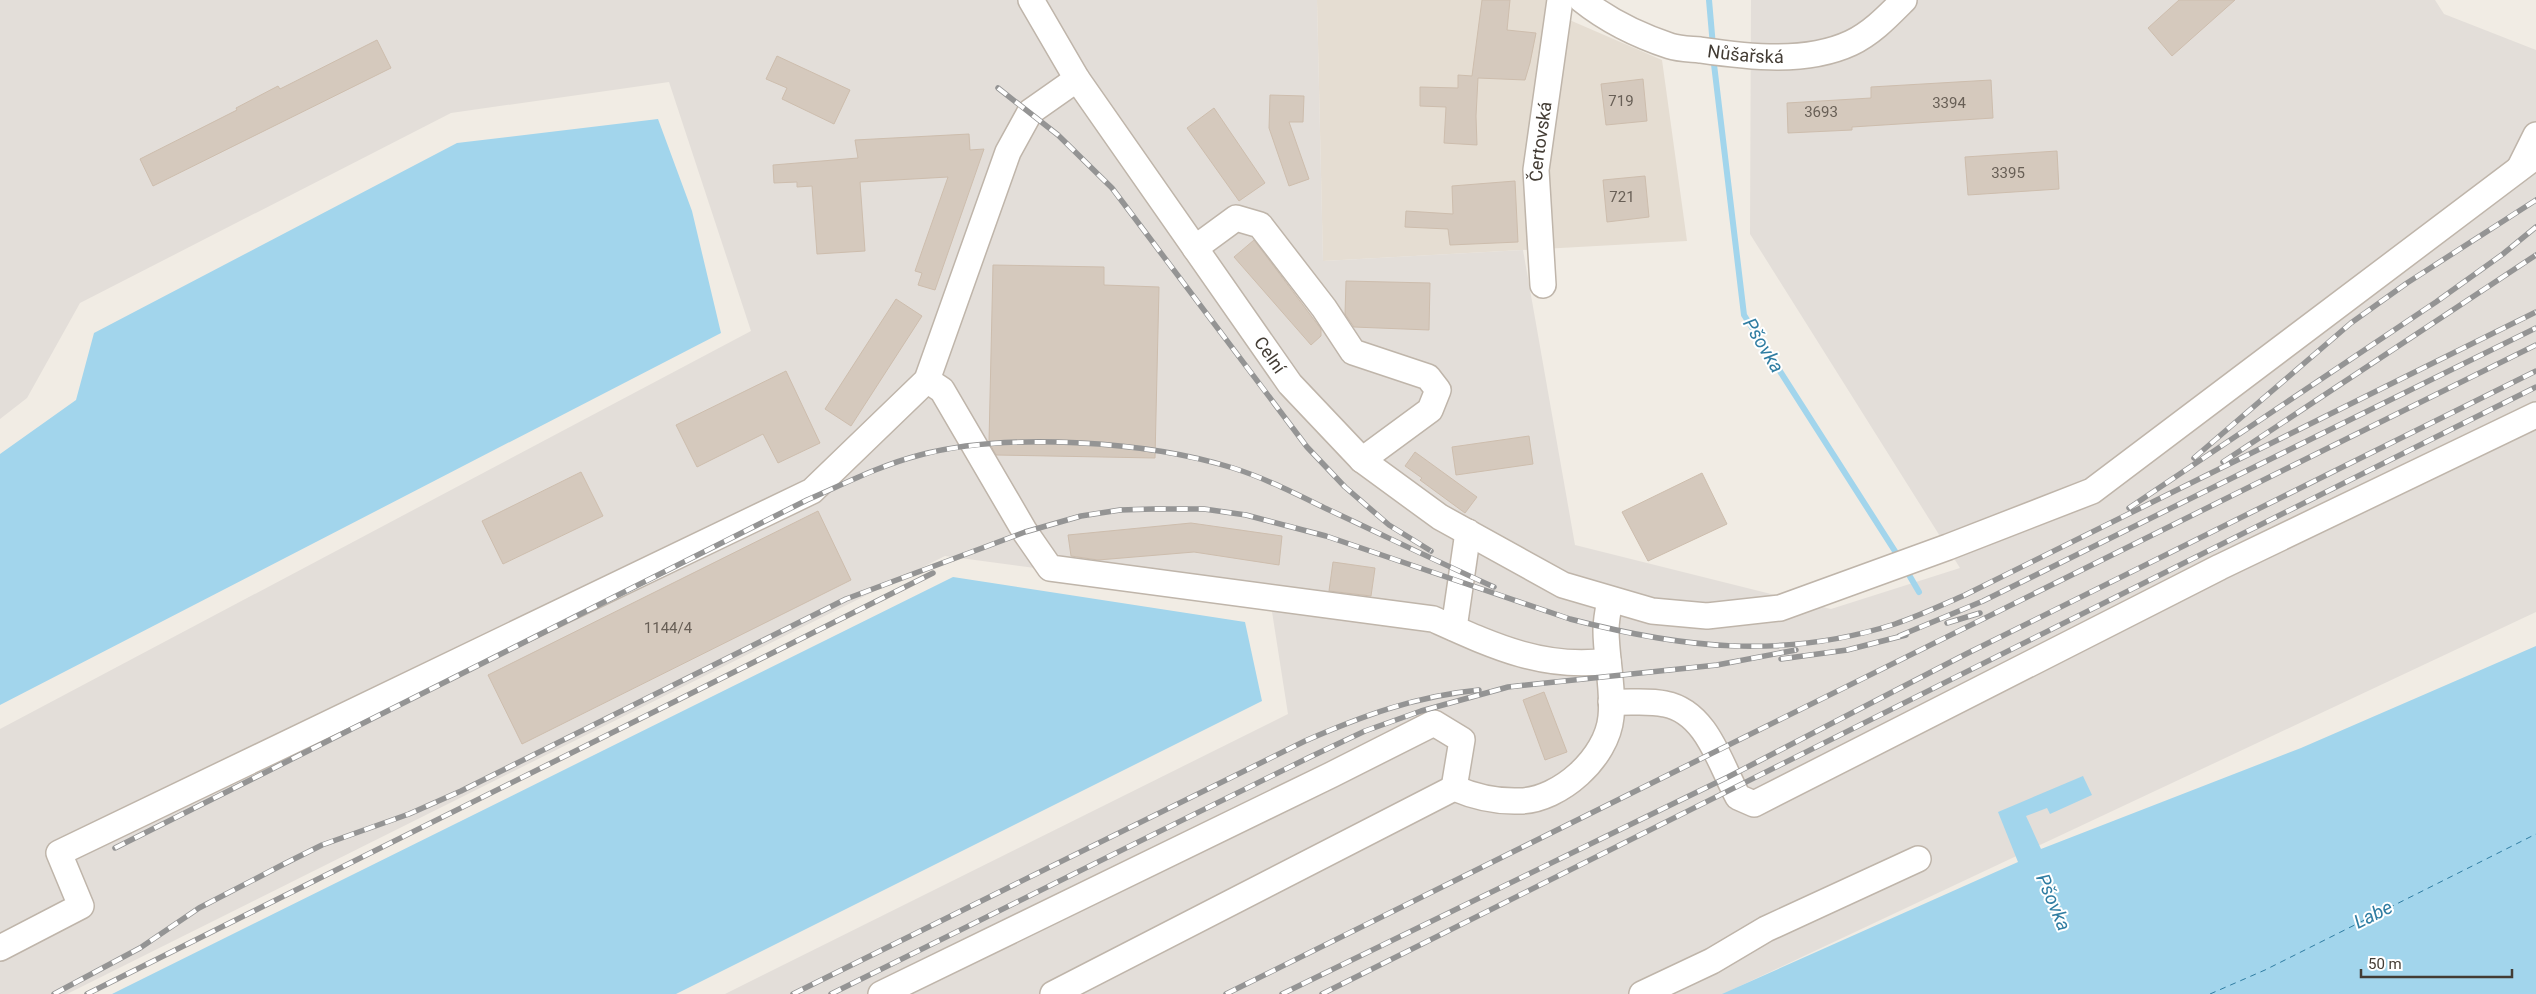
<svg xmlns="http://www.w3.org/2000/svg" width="2536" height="994" viewBox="0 0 2536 994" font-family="Roboto,sans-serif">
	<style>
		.residential { fill: #e5ddd2 }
		.industrial { fill: #e3ded9 }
		.water { fill: #a2d5ec }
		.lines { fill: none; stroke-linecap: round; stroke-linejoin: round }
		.stream { stroke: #a2d5ec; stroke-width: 6 }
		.ferry { stroke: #307da2; stroke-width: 1; stroke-dasharray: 6 5; stroke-linecap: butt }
		.building { fill: #d5c9bd; stroke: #cdbdad }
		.minor-casing { stroke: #bfb5aa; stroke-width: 28 }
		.minor { stroke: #fff; stroke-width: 25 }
		.rail-casing { stroke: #949494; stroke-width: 5.5 }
		.rail { stroke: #fff; stroke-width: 4; stroke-dasharray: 11; stroke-linecap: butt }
		.labels { text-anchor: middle; stroke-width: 4; stroke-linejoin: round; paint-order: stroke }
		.number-label { font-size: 15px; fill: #685f56 }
		.street-label { font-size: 18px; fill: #433c34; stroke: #fff }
		.water-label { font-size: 19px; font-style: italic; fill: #307da2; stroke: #fff }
	</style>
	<rect width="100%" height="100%" fill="#f1ece4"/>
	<path class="residential" d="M1317 0H1552L1551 12 1662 60 1687 241 1323 261Z"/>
	<path class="industrial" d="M0 0H1317L1323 261 1523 250 1575 545 1831 609 1960 568 1750 234 1751 0H2435L2444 14 2536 50V612L1723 994H725L1288 714 1270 599 945 556 67 994H0V729L751 331 669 82 451 113 80 303 27 398 0 419Z"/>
	<path class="water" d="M658 119 692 211 721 333 0 705V454L76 400 94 333 457 143Z
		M953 577 1245 622 1262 701 676 994H112Z
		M2536 646V994H1722L2018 862 1998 812 2083 776 2092 795 2050 814 2047 808 2026 816 2041 849 2301 748Z"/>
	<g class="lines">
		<path class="stream" d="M1709 0 1713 46
			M1713 56 1744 315 1900 559
			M1905 568 1919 592"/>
		<path class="ferry" d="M2210 994 2265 970 2536 834"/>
	</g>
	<path class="building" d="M1482 0H1510L1507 30 1536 33 1530 63 1525 80 1478 78 1476 116 1477 145 1444 143 1446 107 1420 106V87L1458 88V75L1472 76Z
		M2179 0H2235L2172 56 2148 28Z
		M377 40 391 68 153 186 140 159 237 110 236 108 278 86 280 89Z
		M777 56 850 90 834 124 782 99 787 88 766 79Z
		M1643 79 1647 121 1606 125 1601 84Z
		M1991 80 1993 118 1852 127V130L1788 133 1787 103 1871 98V87Z
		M1270 95 1304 96 1303 122H1289L1309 179 1289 186 1269 128Z
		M1214 108 1265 183 1239 201 1187 128Z
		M969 134 970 150 984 149 935 290 918 285 922 273 915 271 948 177 860 182 865 251 817 254 812 186 797 187V182L774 183 773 165 858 158 855 140Z
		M2057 151 2059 189 1968 195 1965 157Z
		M1645 176 1649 217 1607 222 1603 180Z
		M1515 181 1518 242 1450 245 1448 229 1405 227 1406 211 1453 214 1452 186Z
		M1254 240 1321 329V336L1311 345 1234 257Z
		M993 265 1104 267V285L1159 287 1155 458 996 455 989 442Z
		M1346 281 1430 283 1429 330 1354 327 1345 314Z
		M896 299 922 316 851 426 825 409Z
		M786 371 820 443 778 463 763 434 697 467 676 425Z
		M1529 436 1533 464 1456 475 1452 447Z
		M1415 452 1477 497 1465 513 1420 480 1422 478 1405 466Z
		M581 472 603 516 503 564 482 521Z
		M1702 473 1727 524 1648 561 1622 512Z
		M818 511 851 580 522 744 488 675Z
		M1191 523 1282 536 1279 565 1194 552 1098 560 1071 556 1068 535Z
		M1333 562 1375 568 1371 596 1329 591Z
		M1544 692 1567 752 1545 760 1523 700Z"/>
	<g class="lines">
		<g class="minor-casing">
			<g id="minor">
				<path id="s1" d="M1031 0 1077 79 1290 384 1362 460 1440 517 1563 585 1652 611 1707 616 1780 608 1948 547 2092 491 2536 156"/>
				<path id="s2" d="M1582 0C1607 20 1640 36 1670 46 1679 49 1690 49 1700 50 1748 57 1806 64 1851 43 1872 33 1888 16 1904 0"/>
				<path d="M2520 167 2536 135"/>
				<path d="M1195 248 1236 218 1260 225 1324 308 1353 352 1428 377 1438 390 1430 410 1362 460"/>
				<path id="s3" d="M1543 285 1536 170 1560 0"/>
				<path d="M927 380 942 390 1025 532 1050 568 1433 619C1491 645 1543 670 1608 661"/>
				<path d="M1454 628 1468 532"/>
				<path d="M1611 702C1629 703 1648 700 1665 704 1707 712 1720 764 1738 797L1754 804 2220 567 2536 415"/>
				<path d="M0 948 81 906 59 853 812 491 927 380 1008 152 1030 112 1077 79"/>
				<path d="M881 994 1331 775 1434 723 1462 740 1454 788"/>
				<path d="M1053 994 1454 788C1475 797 1496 802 1520 801 1560 800 1607 758 1611 717 1614 688 1606 659 1606 630 1606 620 1608 610 1610 600"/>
				<path d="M1642 994 1712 961 1766 929 1918 859"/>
			</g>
		</g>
		<use href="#minor" class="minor"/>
		<g class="rail-casing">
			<path id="rail" d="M998 88 1058 135 1112 188 1307 447 1345 487 1389 525 1431 551
				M2194 458 2351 323 2407 283 2536 200
				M2223 462 2536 255
				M2129 508 2436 302 2503 254 2536 227
				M1947 623 1980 613
				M1899 636 1983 601 2536 328
				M1781 659 1847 650 1906 635
				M115 848 807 500C844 484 881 465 920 455 1007 432 1147 441 1233 468 1265 478 1296 494 1327 509 1383 535 1438 562 1494 587
				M54 994 140 948 199 908 284 864 322 845 409 814 461 791 846 599 1025 532 1081 516 1120 510 1153 509H1204L1246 515 1326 536 1570 619C1682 648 1782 660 1895 624 1919 616 1942 605 1965 595L2536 312
				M87 994 933 573
				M793 994 1305 741C1362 716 1416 696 1479 690
				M831 994 1310 757 1365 731 1421 711 1508 687 1717 665 1796 650
				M1226 994 2536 345
				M1282 994 1728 777 1966 654 2536 371
				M1322 994 2536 387"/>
		</g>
		<use href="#rail" class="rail"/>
	</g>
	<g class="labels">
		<g class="number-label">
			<text x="1621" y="106">719</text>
			<text x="1949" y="108">3394</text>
			<text x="1821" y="117">3693</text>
			<text x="2008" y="178">3395</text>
			<text x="1622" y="202">721</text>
			<text x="668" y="633">1144/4</text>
		</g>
		<g class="street-label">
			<text dy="6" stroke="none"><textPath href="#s2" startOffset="176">Nůšařská</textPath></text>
			<text dy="6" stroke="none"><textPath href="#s3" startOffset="144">Čertovská</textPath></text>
			<text dy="6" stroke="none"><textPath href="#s1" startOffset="428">Celní</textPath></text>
		</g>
		<g class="water-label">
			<text transform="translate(1764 345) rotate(59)" y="7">Pšovka</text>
			<text transform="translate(2054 902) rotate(67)" y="7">Pšovka</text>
			<text transform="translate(2373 914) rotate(-26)" y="7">Labe</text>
		</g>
	</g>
	<path d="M2361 969v8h151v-8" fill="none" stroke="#433c34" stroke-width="2.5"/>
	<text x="2368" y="969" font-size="15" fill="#433c34" stroke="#ffffff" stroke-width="4" paint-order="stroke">50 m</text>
</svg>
